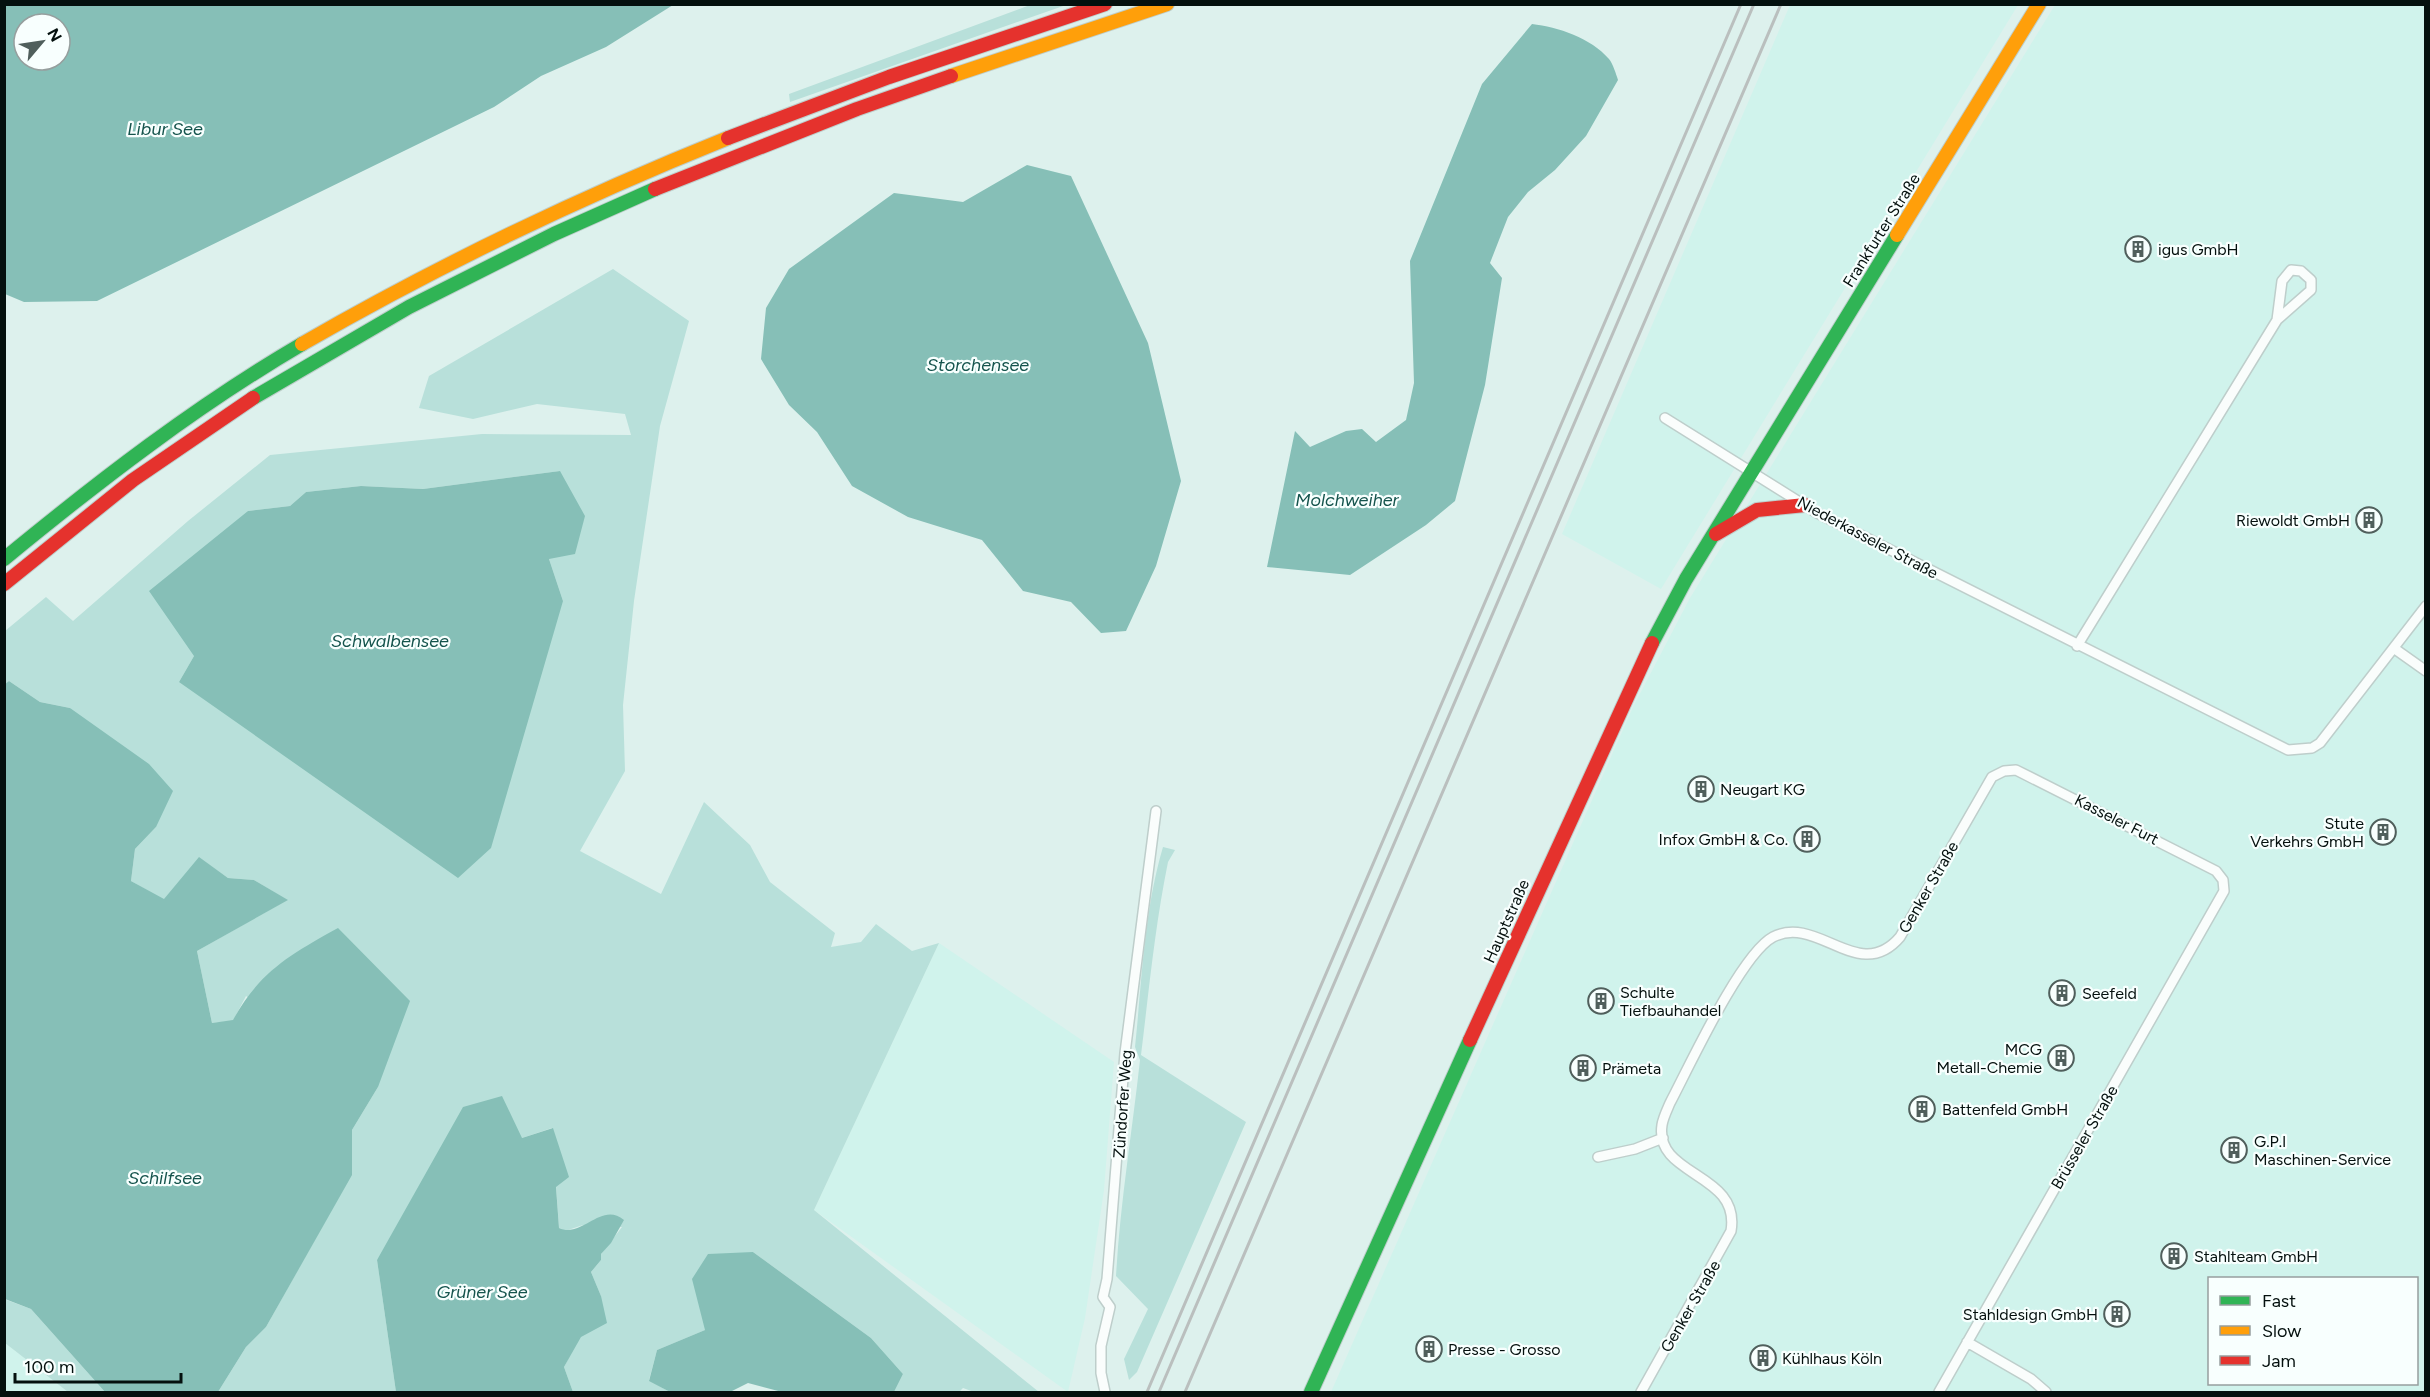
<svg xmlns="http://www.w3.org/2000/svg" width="2430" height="1397" viewBox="0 0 2430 1397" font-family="Figtree,sans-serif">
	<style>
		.built { fill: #d0f3ec; fill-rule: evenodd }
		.green { fill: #b8e0da; fill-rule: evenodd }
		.water { fill: #86bfb7; fill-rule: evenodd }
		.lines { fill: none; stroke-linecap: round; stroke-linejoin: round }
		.street-casing { stroke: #bececb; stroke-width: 12 }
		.fast-casing { stroke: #bececb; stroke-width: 16 }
		.slow-casing { stroke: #bececb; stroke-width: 16 }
		.jam-casing { stroke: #bececb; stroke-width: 16 }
		.street { stroke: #fafdfc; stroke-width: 9 }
		.fast { stroke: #30b455; stroke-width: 14 }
		.slow { stroke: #ff9f0a; stroke-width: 14 }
		.jam { stroke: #e5322d; stroke-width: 14 }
		.rail { stroke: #babfbe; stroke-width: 3 }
		.labels { text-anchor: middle; stroke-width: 4.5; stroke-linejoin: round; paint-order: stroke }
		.street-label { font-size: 16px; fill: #04100e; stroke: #f8fffe }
		.poi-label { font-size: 16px; fill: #04100e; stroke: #f8fffe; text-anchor: start }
		.water-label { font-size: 18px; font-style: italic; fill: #15544d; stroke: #f8fffe }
	</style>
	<rect width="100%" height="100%" fill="#ddf1ed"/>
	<path class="built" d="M1790 5H2018L1661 589 1562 534Z
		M2055 5H2425V1392H1331L1633 707 1690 598ZM2210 1278H2416V1384H2210Z
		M939 943 1114 1062 1104 1190 1085 1318 1068 1392 814 1210Z
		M5 1343 68 1392H5Z"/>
	<path class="green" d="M1030 5H1066L790 102 789 94Z
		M613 269 689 321 660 426 634 601 623 705 625 771 580 851 661 894 704 802 750 845 770 882 835 933 831 947 861 942 876 924 912 951 939 943 814 1210 1039 1392H974L963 1388 959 1392H894L903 1374 871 1338 753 1252 705 1330 657 1350 649 1380 670 1392H573L564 1367 601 1296 591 1272 601 1260V1254L622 1227 583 1225 565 1231 559 1228 552 1128 522 1138 377 1260 396 1392H218L246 1347 266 1327 351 1175 352 1130 378 1087 246 996 233 1021 212 1023 197 951 287 900 254 880 228 878 199 858 164 900 131 881 135 849 156 827 70 708 40 702 9 681 5 685V631L46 597 73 621 188 521 270 455 482 434 631 435 625 414 537 404 473 419 419 408 429 376ZM560 471 549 559 563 601 179 682 194 656 248 511 290 506 306 492 361 486 423 489Z
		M1163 847 1175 850 1168 862C1155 926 1149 990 1141 1055L1246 1122 1137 1372 1129 1380 1124 1359 1148 1309 1116 1276C1120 1204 1132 1133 1140 1060L1135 1047C1142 981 1144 911 1163 847Z
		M4 1299 31 1309 105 1392H68L5 1343Z"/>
	<path class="water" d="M4 5 5 4 673 5 606 47 541 76 494 107 97 301 24 302 5 294ZM24 24H60V60H24Z
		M1532 24C1558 27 1591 38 1609 59 1613 64 1616 74 1618 80L1586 136 1555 170 1528 192 1508 217 1490 263 1502 278 1485 385 1455 501 1426 525 1350 575 1267 567 1295 431 1310 447 1346 431 1362 429 1376 442 1406 420 1414 383 1410 261 1482 84Z
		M1027 165 1071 176 1148 343 1181 481 1156 566 1126 631 1101 633 1071 602 1023 591 982 540 908 517 852 486 817 432 789 405 761 359 766 308 789 269 894 193 963 202Z
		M560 471 585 516 575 554 549 559 563 601 491 848 458 878 179 682 194 656 149 591 248 511 290 506 306 492 361 486 423 489Z
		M9 681 40 702 70 708 149 764 173 791 156 827 135 849 131 881 164 899 199 857 228 878 254 880 288 900 197 951 212 1023 233 1020C259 972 291 954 338 928L410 1001 378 1087 352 1130V1175L266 1327 246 1347 218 1392H105L31 1309 5 1299 4 685Z
		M502 1096 522 1138 553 1128 569 1177 556 1187 559 1228C582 1239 601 1201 624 1220L611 1243 601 1254V1260L591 1272 601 1296 607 1323 581 1337 564 1367 573 1392H396L377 1260 463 1107Z
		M753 1252 871 1338 903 1374 894 1392H782L748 1383 730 1392H670L649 1381 657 1350 705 1330 692 1279 708 1254Z"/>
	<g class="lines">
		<g class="street-casing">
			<path id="street" d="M1665 418 1817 513 2288 750 2312 748 2320 743 2426 606
				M2077 646 2277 320 2311 290V280L2301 271 2291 270 2282 281 2277 320
				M2395 649 2426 671
				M1598 1157 1635 1149 1663 1138
				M1967 1342 2031 1379 2046 1392
				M1105 1392 1101 1373V1346L1110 1307 1103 1297 1107 1279 1125 1053 1156 811
				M1641 1392 1731 1231C1741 1172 1654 1177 1662 1125 1663 1118 1667 1110 1670 1103 1689 1067 1741 954 1773 937 1818 914 1859 985 1900 937L1992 777 2004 771 2016 770 2216 871 2223 880 2224 891 1939 1392"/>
		</g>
		<g class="fast-casing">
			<path id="fast" d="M253 398 409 307 554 234 655 189
				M4 559C99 481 196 406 302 344
				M1652 643 1686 579 1897 235
				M1311 1392 1470 1040"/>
		</g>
		<g class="slow-casing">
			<path id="slow" d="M951 76 1167 4
				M1897 235 2039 4
				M302 344C439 265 581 197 728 138"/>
		</g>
		<g class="jam-casing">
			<path id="jam" d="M728 138 889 77 1105 4
				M655 189 857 109 951 76
				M1716 534 1757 510 1805 505
				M4 584 133 480 253 398
				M1470 1040 1652 643"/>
		</g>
		<use href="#street" class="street"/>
		<use href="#fast" class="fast"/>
		<use href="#slow" class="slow"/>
		<use href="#jam" class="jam"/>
		<path class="rail" d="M1147 1392 1741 4
			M1159 1392 1754 4
			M1185 1392 1781 4"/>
	</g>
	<defs>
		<g id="building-ring" transform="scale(1.35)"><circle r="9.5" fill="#f8fffe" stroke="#505f5c" stroke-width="1.5"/><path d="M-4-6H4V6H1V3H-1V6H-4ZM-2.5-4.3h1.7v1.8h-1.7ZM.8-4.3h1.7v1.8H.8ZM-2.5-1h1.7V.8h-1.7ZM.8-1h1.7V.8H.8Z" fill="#505f5c"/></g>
	</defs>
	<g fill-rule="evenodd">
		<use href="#building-ring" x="2138" y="249"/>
		<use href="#building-ring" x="2369" y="520"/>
		<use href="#building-ring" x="1701" y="789"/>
		<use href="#building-ring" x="2383" y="832"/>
		<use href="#building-ring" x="1807" y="839"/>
		<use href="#building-ring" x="2062" y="993"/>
		<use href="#building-ring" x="1601" y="1001"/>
		<use href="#building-ring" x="2061" y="1058"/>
		<use href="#building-ring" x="1583" y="1068"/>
		<use href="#building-ring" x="1922" y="1109"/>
		<use href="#building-ring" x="2234" y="1150"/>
		<use href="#building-ring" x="2174" y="1256"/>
		<use href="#building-ring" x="2117" y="1314"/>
		<use href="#building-ring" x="1429" y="1349"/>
		<use href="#building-ring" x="1763" y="1358"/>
	</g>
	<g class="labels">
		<g class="street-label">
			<text transform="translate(1881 230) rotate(-58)" y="6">Frankfurter Straße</text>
			<text transform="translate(1868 537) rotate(28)" y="6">Niederkasseler Straße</text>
			<text transform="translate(2117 819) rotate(27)" y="6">Kasseler Furt</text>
			<text transform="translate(1928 887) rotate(-60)" y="6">Genker Straße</text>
			<text transform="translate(1506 921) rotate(-66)" y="6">Hauptstraße</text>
			<text transform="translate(1122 1104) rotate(-86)" y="6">Zündorfer Weg</text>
			<text transform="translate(2084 1137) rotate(-60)" y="6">Brüsseler Straße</text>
			<text transform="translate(1690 1306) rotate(-60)" y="6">Genker Straße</text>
		</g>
		<g class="poi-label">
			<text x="2158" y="255">igus GmbH</text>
			<text x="2350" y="526" text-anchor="end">Riewoldt GmbH</text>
			<text x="1720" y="795">Neugart KG</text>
			<text x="2364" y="829" text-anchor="end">Stute<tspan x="2364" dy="18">Verkehrs GmbH</tspan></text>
			<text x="1788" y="845" text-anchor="end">Infox GmbH &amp; Co.</text>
			<text x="1620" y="998">Schulte<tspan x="1620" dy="18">Tiefbauhandel</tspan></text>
			<text x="2082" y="999">Seefeld</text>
			<text x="2042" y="1055" text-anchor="end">MCG<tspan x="2042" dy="18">Metall-Chemie</tspan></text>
			<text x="1602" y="1074">Prämeta</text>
			<text x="1942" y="1115">Battenfeld GmbH</text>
			<text x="2254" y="1147">G.P.I<tspan x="2254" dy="18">Maschinen-Service</tspan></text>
			<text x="2194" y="1262">Stahlteam GmbH</text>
			<text x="2098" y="1320" text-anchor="end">Stahldesign GmbH</text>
			<text x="1448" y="1355">Presse - Grosso</text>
			<text x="1782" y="1364">Kühlhaus Köln</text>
		</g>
		<g class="water-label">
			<text x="165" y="135">Libur See</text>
			<text x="978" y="371">Storchensee</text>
			<text x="1347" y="506">Molchweiher</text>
			<text x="390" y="647">Schwalbensee</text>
			<text x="165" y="1184">Schilfsee</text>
			<text x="482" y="1298">Grüner See</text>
		</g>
	</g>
	<rect width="2430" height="1397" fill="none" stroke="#04100e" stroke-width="12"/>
	<rect x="2208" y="1277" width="210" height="108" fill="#f8fffe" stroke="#969f9e" stroke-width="1.5"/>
	<rect x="2220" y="1296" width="30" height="9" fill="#30b455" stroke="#969f9e" stroke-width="1.5"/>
	<text x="2262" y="1307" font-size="18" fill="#04100e">Fast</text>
	<rect x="2220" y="1326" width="30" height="9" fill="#ff9f0a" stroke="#969f9e" stroke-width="1.5"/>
	<text x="2262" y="1337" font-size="18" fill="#04100e">Slow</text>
	<rect x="2220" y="1356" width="30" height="9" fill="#e5322d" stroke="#969f9e" stroke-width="1.5"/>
	<text x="2262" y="1367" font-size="18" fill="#04100e">Jam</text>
	<g transform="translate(42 42) rotate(61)"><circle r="28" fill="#f8fffe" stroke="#969f9e" stroke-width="1.5"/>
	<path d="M0-4.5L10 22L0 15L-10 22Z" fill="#505f5c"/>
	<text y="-9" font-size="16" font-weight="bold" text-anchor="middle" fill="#04100e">N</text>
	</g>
	<path d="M15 1373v9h166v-9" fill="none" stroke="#04100e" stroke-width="3"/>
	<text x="24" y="1373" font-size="18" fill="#04100e" stroke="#f8fffe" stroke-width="4.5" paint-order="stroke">100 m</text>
</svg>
